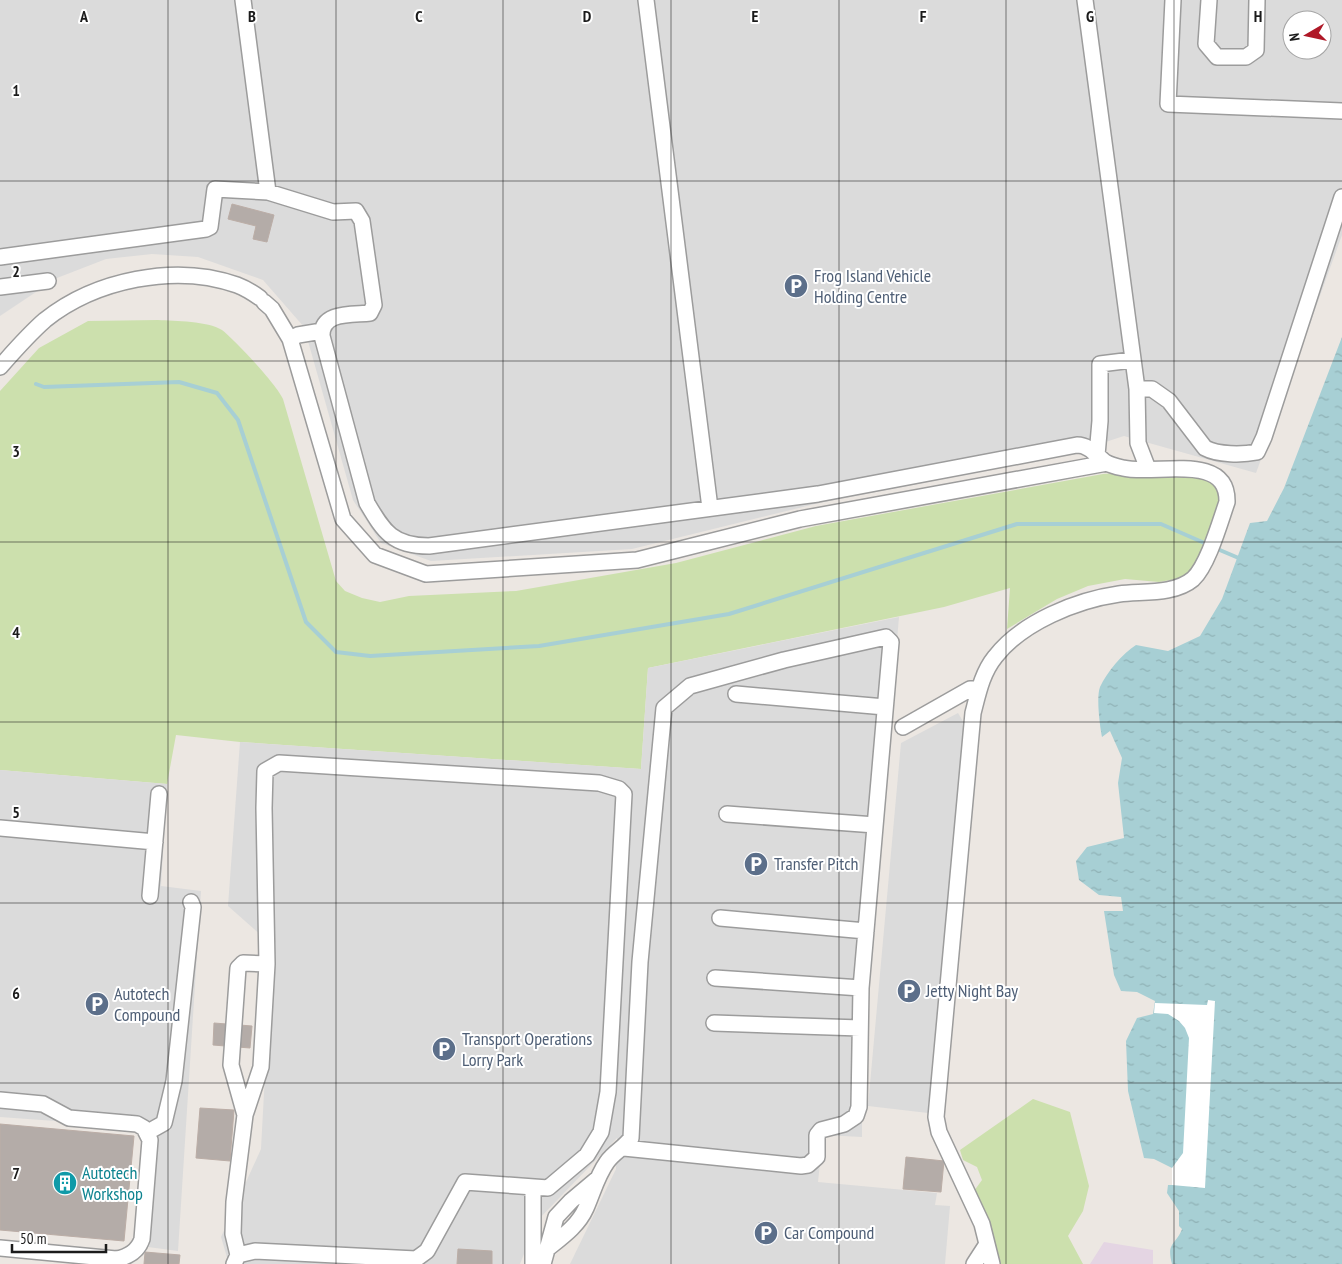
<svg xmlns="http://www.w3.org/2000/svg" width="1342" height="1264" viewBox="0 0 1342 1264" font-family="'PT Sans Narrow',sans-serif">
	<style>
		.industrial { fill: #e4d5e3 }
		.grass { fill: #cce0ad }
		.parking { fill: #dbdbdb; fill-rule: evenodd }
		.water { fill: url(#water-ripples) }
		.pier { fill: #fff }
		.lines { fill: none; stroke-linecap: round; stroke-linejoin: round }
		.stream { stroke: #a7cfd4; stroke-width: 4 }
		.building { fill: #b4aca8; stroke: #bbada6 }
		.minor-casing { stroke: #9c9c9c; stroke-width: 18 }
		.minor { stroke: #fff; stroke-width: 15 }
		.grid { fill: none; stroke: #1b1b1b; stroke-width: 1; stroke-opacity: 0.55 }
		.labels { text-anchor: middle; stroke-width: 4; stroke-linejoin: round; paint-order: stroke }
		.service-label { font-size: 18px; fill: #4e5e75; stroke: #fff; text-anchor: start }
		.culture-label { font-size: 18px; fill: #0d838f; stroke: #fff; text-anchor: start }
		.grid-label { font-size: 16px; text-anchor: middle; font-weight: bold; fill: #1b1b1b; stroke: #fff; stroke-width: 4; stroke-linejoin: round; paint-order: stroke }
	</style>
	<defs>
		<pattern id="water-ripples" width="26" height="14" patternUnits="userSpaceOnUse" patternTransform="scale(1.25)"><rect width="26" height="14" fill="#a7cfd4"/><path d="M2 4q2-2 4 0t4 0M15 11q2-2 4 0t4 0" fill="none" stroke="#8fb1b5"/></pattern>
	</defs>
	<rect width="100%" height="100%" fill="#ece7e2"/>
	<path class="industrial" d="M1104 1242 1153 1250V1264H1090Z"/>
	<path class="grass" d="M158 320C175 321 208 321 222 330 235 340 277 385 283 399L336 581 345 591 362 598 380 602 409 596 516 591 676 563 816 526 1103 474 1180 469 1207 471 1224 498 1194 570 1182 578 1159 582 1125 579 1088 586 1057 599 1007 629 1010 588 944 607 648 668 641 769 240 742 176 735 167 784 0 770V391L39 348 88 321Z
		M1033 1099 1070 1112 1089 1186 1083 1211 1068 1236 1083 1264H1001L991 1229 974 1191 982 1180 977 1167 963 1160 960 1150Z"/>
	<path class="parking" d="M0 0H1342V235L1256 473 1124 436 1062 456 819 503 632 549 431 561 381 543 353 500 304 327 263 280 198 257 152 254 106 259 57 278 0 316ZM1292 20H1322V50H1292Z
		M899 617 862 1055V1137L823 1135 818 1182 937 1193 935 1205 950 1206 945 1264H570L616 1169 617 1138 537 1221 520 1264H229L221 1237 261 1149 272 945 228 906 240 742 641 769 648 668Z
		M958 713 964 723 928 1113 868 1106 901 743Z
		M0 770 167 784 161 886 201 891 178 1251 148 1247 152 1128 0 1117Z"/>
	<path class="water" d="M1342 337V1264H1172C1166 1242 1176 1245 1182 1229L1179 1226V1211L1167 1193 1168 1185H1172V1168L1154 1159 1144 1158 1128 1091 1126 1041 1137 1018 1153 1014 1155 1001 1137 992 1121 991 1114 975 1104 911H1123L1121 897 1099 895 1079 880 1076 861 1087 847 1124 838 1118 783 1122 758 1110 731 1102 737C1100 727 1096 697 1100 687 1107 672 1122 654 1136 645L1168 651 1200 636 1222 599 1250 523 1267 521 1284 488Z"/>
	<path class="pier" d="M1208 1000 1215 1001 1205 1188 1172 1185V1168L1183 1153 1189 1038 1185 1028 1179 1021 1168 1014 1154 1013 1155 1003 1207 1005Z"/>
	<g class="lines">
		<path class="stream" d="M36 384 44 387 179 382 217 393 238 420 306 622 336 652 370 656 539 646 729 614 1017 524H1161L1209 545
			M1215 548 1241 559"/>
	</g>
	<path class="building" d="M232 204 274 215 267 242 253 239 256 226 228 219Z
		M214 1023 252 1026 250 1048 213 1045Z
		M200 1108 234 1110 230 1161 196 1158Z
		M0 1124 134 1136 124 1241 0 1230Z
		M906 1157 944 1161 941 1192 903 1189Z
		M458 1249 492 1251V1264H457Z
		M145 1252 180 1255 179 1264H144Z"/>
	<g class="lines">
		<g class="minor-casing">
			<path id="minor" d="M243 0 268 192
				M646 0 710 508
				M1085 0 1137 389
				M1173 0 1168 104 1342 111
				M1209 0 1206 44 1217 57H1246L1256 50 1257 0
				M0 257 206 229 210 227 215 189 268 192 333 212 356 211 362 221 374 305 370 313C353 315 321 311 322 336L367 503C384 532 393 546 429 546L818 494 1077 445C1089 445 1096 455 1105 462 1110 465 1118 467 1123 468 1154 476 1228 451 1227 502 1220 522 1208 565 1193 579 1174 595 1142 591 1119 594 1077 600 1022 622 995 657 982 673 978 694 973 713L936 1117 939 1132 982 1224 992 1264
				M0 287 48 281
				M264 302 272 309 290 339 343 519 375 555 426 574 637 560 800 519 1107 463
				M290 339 298 335 322 331
				M0 367C14 351 29 334 45 320 95 280 175 263 237 285 245 288 253 293 260 298
				M1097 455 1100 421V364L1132 360
				M1148 469 1138 443 1137 389H1152L1169 401 1205 448C1218 455 1242 455 1257 452L1264 437 1342 197
				M736 694 885 707
				M903 727 970 689H979
				M727 814 875 825
				M0 828 155 842
				M150 896 159 794
				M720 918 866 931
				M715 978 861 988
				M714 1023 860 1028
				M0 1100 43 1104 69 1118 137 1124 144 1128 150 1140 142 1239C138 1251 128 1257 116 1259L0 1248
				M245 1115 231 1065 238 968 243 963 267 964
				M148 1132 164 1123 174 1081 193 907 191 902
				M533 1188V1264
				M547 1249C562 1237 578 1226 586 1208 593 1192 597 1176 607 1162 614 1152 624 1148 631 1138L640 962 664 708 690 686 784 660 886 637 891 642 861 988 859 1107 856 1116 844 1124 821 1130 817 1135V1157L808 1165 801 1166 624 1148
				M234 1264 238 1255 255 1251 416 1259 427 1251 465 1182 548 1188 587 1155 601 1132 608 1092 624 794 619 789 599 783 279 763 265 771 264 808 267 964 261 1067 245 1115 234 1202 233 1234 238 1255
				M543 1264 556 1217 571 1201 596 1180
				M974 1264 987 1244"/>
		</g>
		<use href="#minor" class="minor"/>
	</g>
	<path class="grid" d="M168 0V1264M336 0V1264M503 0V1264M671 0V1264M839 0V1264M1006 0V1264M1174 0V1264M0 181H1342M0 361H1342M0 542H1342M0 722H1342M0 903H1342M0 1083H1342"/>
	<defs>
		<g id="parking-disc" transform="scale(1.25)"><circle r="9.5" fill="#5c6f8a" stroke="#fff"/><path d="M-3.5-5.5H1a3.5 3.5 0 0 1 0 7H-1V5.5H-3.5ZM-1-3.4V-.6H.8a1.4 1.4 0 0 0 0-2.8Z" fill="#fff"/></g>
		<g id="building-disc" transform="scale(1.25)"><circle r="9.5" fill="#0f9aa8" stroke="#fff"/><path d="M-4-6H4V6H1V3H-1V6H-4ZM-2.5-4.3h1.7v1.8h-1.7ZM.8-4.3h1.7v1.8H.8ZM-2.5-1h1.7V.8h-1.7ZM.8-1h1.7V.8H.8Z" fill="#fff"/></g>
	</defs>
	<g fill-rule="evenodd">
		<use href="#parking-disc" x="796" y="286"/>
		<use href="#parking-disc" x="756" y="864"/>
		<use href="#parking-disc" x="909" y="991"/>
		<use href="#parking-disc" x="97" y="1004"/>
		<use href="#parking-disc" x="444" y="1049"/>
		<use href="#building-disc" x="65" y="1183"/>
		<use href="#parking-disc" x="766" y="1233"/>
	</g>
	<g class="labels">
		<g class="service-label">
			<text x="814" y="282">Frog Island Vehicle<tspan x="814" dy="21">Holding Centre</tspan></text>
			<text x="774" y="870">Transfer Pitch</text>
			<text x="926" y="997">Jetty Night Bay</text>
			<text x="114" y="1000">Autotech<tspan x="114" dy="21">Compound</tspan></text>
			<text x="462" y="1045">Transport Operations<tspan x="462" dy="21">Lorry Park</tspan></text>
			<text x="784" y="1239">Car Compound</text>
		</g>
		<g class="culture-label">
			<text x="82" y="1179">Autotech<tspan x="82" dy="21">Workshop</tspan></text>
		</g>
	</g>
	<g class="grid-label">
		<text x="84" y="22">A</text>
		<text x="252" y="22">B</text>
		<text x="419" y="22">C</text>
		<text x="587" y="22">D</text>
		<text x="755" y="22">E</text>
		<text x="923" y="22">F</text>
		<text x="1090" y="22">G</text>
		<text x="1258" y="22">H</text>
		<text x="16" y="96">1</text>
		<text x="16" y="277">2</text>
		<text x="16" y="457">3</text>
		<text x="16" y="638">4</text>
		<text x="16" y="818">5</text>
		<text x="16" y="999">6</text>
		<text x="16" y="1179">7</text>
	</g>
	<g transform="translate(1307 35) rotate(261)"><circle r="24" fill="#ffffff" stroke="#a4a4a4"/>
	<path d="M0-4L9 19L0 12L-9 19Z" fill="#af1827"/>
	<text y="-8" font-size="14" font-weight="bold" text-anchor="middle" fill="#1b1b1b">N</text>
	</g>
	<path d="M12 1244v8h94v-8" fill="none" stroke="#1b1b1b" stroke-width="2.5"/>
	<text x="20" y="1244" font-size="15" fill="#1b1b1b" stroke="#ffffff" stroke-width="4" paint-order="stroke">50 m</text>
</svg>
